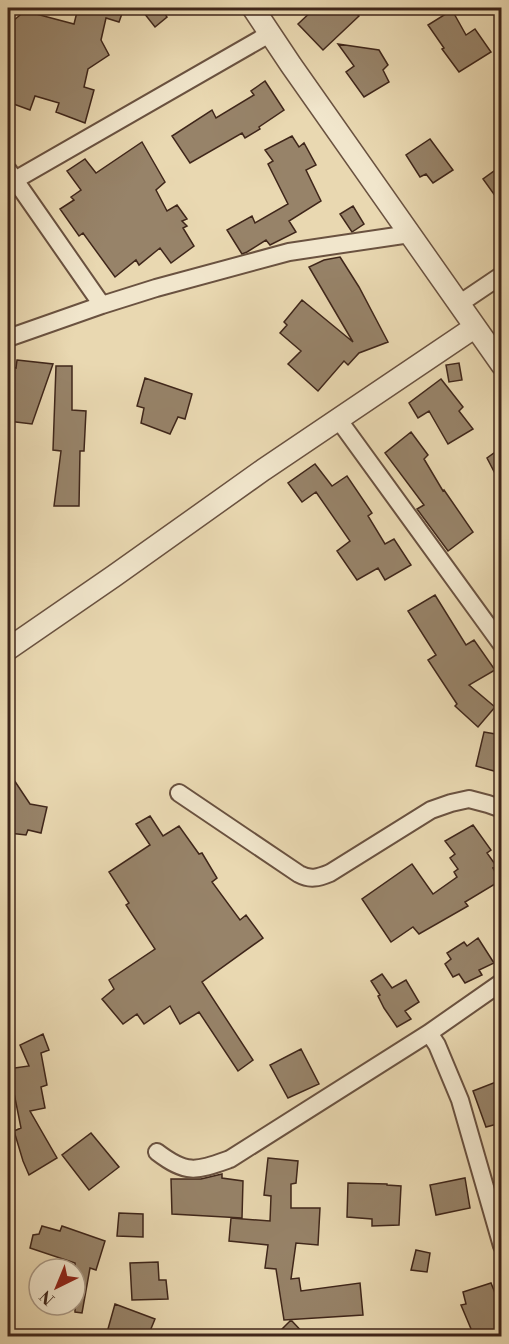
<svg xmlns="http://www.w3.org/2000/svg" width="509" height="1344" viewBox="0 0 509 1344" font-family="'Libre Bodoni',serif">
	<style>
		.building { fill: #978369; stroke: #3f261a; stroke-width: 1.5 }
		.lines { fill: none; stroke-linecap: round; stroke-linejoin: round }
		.minor-casing { stroke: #6a5240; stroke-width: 20 }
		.tertiary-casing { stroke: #6a5240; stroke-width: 24 }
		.minor { stroke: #f1e6cc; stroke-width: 16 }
		.tertiary { stroke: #f1e6cc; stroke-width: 21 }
	</style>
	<rect width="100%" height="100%" fill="#e9d8b1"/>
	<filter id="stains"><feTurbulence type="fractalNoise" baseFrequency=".00333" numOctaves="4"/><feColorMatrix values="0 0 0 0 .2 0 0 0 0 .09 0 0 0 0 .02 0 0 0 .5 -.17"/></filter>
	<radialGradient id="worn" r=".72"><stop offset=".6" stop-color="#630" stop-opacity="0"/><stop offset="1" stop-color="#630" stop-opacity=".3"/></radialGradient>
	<path class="building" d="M78 8H124L119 22 106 18 101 40 109 55 88 69 84 87 94 90 85 123 56 112 59 103 35 96 30 110 8 102V99L13 88 8 86V25L25 11 74 24Z
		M140 8H161L167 17 155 27Z
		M315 8H351L359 16 323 50 298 24Z
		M452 10 466 35 475 29 491 52 459 72 442 49 444 48 428 25Z
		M338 44 379 50 388 65 383 70 389 82 364 97 346 72 354 66Z
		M265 81 284 110 259 127 260 129 245 138 242 133 190 163 172 136 212 110 216 118 254 95 251 91Z
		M292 136 299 147 304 143 316 165 306 170 321 201 289 221 296 232 270 245 266 240 247 252 242 254 227 230 252 216 255 223 288 204 268 164 273 161 265 150Z
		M430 139 453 170 433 183 426 174 420 177 406 155Z
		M142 142 165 182 156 190 167 211 177 205 187 219 182 221 187 226 183 228 194 246 171 263 160 248 139 265 136 260 115 277 83 233 79 236 60 209 74 200 71 197 81 190 67 171 85 159 96 173Z
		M501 166V204L483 179Z
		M353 206 364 224 352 232 340 214Z
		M340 257 359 287 388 342 359 353 348 365 344 361 318 391 288 364 301 351 280 333 287 325 284 322 302 300 353 342 309 267 324 260Z
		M17 360 53 364 32 424 8 421 10 381 12 367 16 368Z
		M459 363 462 380 449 382 446 365Z
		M56 366H72V410L86 411 84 451H80L79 506H54L61 451 53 450Z
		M145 378 192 394 185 419 178 417 170 434 141 423 144 408 137 406Z
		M441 379 463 407 459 411 473 429 448 444 429 411 418 418 409 403Z
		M411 432 428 455 424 459 443 491 444 490 473 532 448 551 417 509 424 505 385 453Z
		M501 448V485L487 458Z
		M315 464 332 486 347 476 372 513 368 516 385 544 394 539 411 565 385 580 378 568 357 580 337 551 350 541 316 492 302 502 288 483Z
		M435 595 466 645 474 640 495 670 469 685 495 707 478 727 455 706 457 704 428 660 436 655 408 611Z
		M484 732 501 735V773L476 766Z
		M8 771 30 804 47 807 41 833 28 830 26 835 9 833 11 815 14 805 8 795Z
		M150 816 163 836 179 826 199 854 202 853 217 878 212 882 240 920 246 915 263 938 202 982 253 1060 238 1071 199 1012 180 1024 170 1006 144 1024 137 1014 123 1024 102 999 114 989 109 980 155 949 126 905 129 903 109 872 150 845 136 824Z
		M473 825 491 850 487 853 497 867 493 868 500 881 465 902 468 906 419 934 413 927 391 942 362 899 412 864 433 894 457 877 454 872 458 869 450 858 455 854 445 841Z
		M478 938 494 963 479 970 482 975 465 983 459 974 453 977 445 964 451 959 447 953 464 942 467 946Z
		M382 974 392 988 406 980 419 1002 405 1011 411 1019 397 1027 384 1008 378 996 380 995 371 981Z
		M43 1034 49 1050 41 1053 47 1085 41 1087 45 1108 30 1111 57 1158 29 1175 23 1161 14 1131 21 1128 13 1088 8 1089V1069L29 1066 20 1045Z
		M301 1049 319 1084 288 1098 270 1065Z
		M501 1080V1123L486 1127 473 1091Z
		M91 1133 119 1167 89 1190 62 1155Z
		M268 1158 298 1161 296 1183 291 1184V1208H320L318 1245 296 1243 291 1279 299 1278 301 1291 360 1283 363 1315 284 1320 276 1269 265 1268 268 1245 229 1241 231 1218 270 1221 271 1196 264 1195Z
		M222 1174V1178L243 1181 242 1218 172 1214 171 1179H201Z
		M465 1178 470 1208 436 1215 430 1185Z
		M348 1183 387 1184V1185L401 1186 399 1225 372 1226V1219L347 1217Z
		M119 1213 143 1214V1237L117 1236Z
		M42 1226 60 1231 62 1226 105 1241 96 1270 90 1268 82 1313 75 1312V1263L30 1248 33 1235 39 1234Z
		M416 1250 430 1253 427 1272 411 1270Z
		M158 1262 159 1280H166L168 1299 132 1300 130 1263Z
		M491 1283 501 1308V1336H474L461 1305 466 1304 463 1292Z
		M115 1304 155 1319 148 1336H106Z
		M291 1320 306 1336H275Z"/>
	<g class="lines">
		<g class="minor-casing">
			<path id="minor" d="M8 170 102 305
				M15 180 271 33
				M459 304 502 275
				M8 338 102 305 156 288 289 252 410 234
				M338 419 502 645
				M179 793 299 874C310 880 318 878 330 873L431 810 451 803 469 799 488 804 502 809
				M429 1033 437 1045 460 1100 502 1246
				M157 1152C187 1175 196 1171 230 1159L429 1033 502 982"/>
		</g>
		<g class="tertiary-casing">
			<path id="tertiary" d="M253 8 291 65 502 365
				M8 649 114 576 263 470 475 327"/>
		</g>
		<use href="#minor" class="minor"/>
		<use href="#tertiary" class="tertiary"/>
	</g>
	<rect width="509" height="1344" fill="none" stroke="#e9d8b1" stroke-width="30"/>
	<rect x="9" y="9" width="491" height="1326" fill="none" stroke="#3f261a" stroke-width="3"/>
	<rect x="15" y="15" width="479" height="1314" fill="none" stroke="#3f261a" stroke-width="1.5"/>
	<g transform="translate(57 1287) rotate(223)"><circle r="28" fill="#f1e6cc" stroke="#aa9985" stroke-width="1.5"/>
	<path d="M0-4.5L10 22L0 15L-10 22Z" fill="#8f2418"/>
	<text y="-9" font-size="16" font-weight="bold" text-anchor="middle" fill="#3f261a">N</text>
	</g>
	<rect width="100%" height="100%" filter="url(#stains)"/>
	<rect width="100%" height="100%" fill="url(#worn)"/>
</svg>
